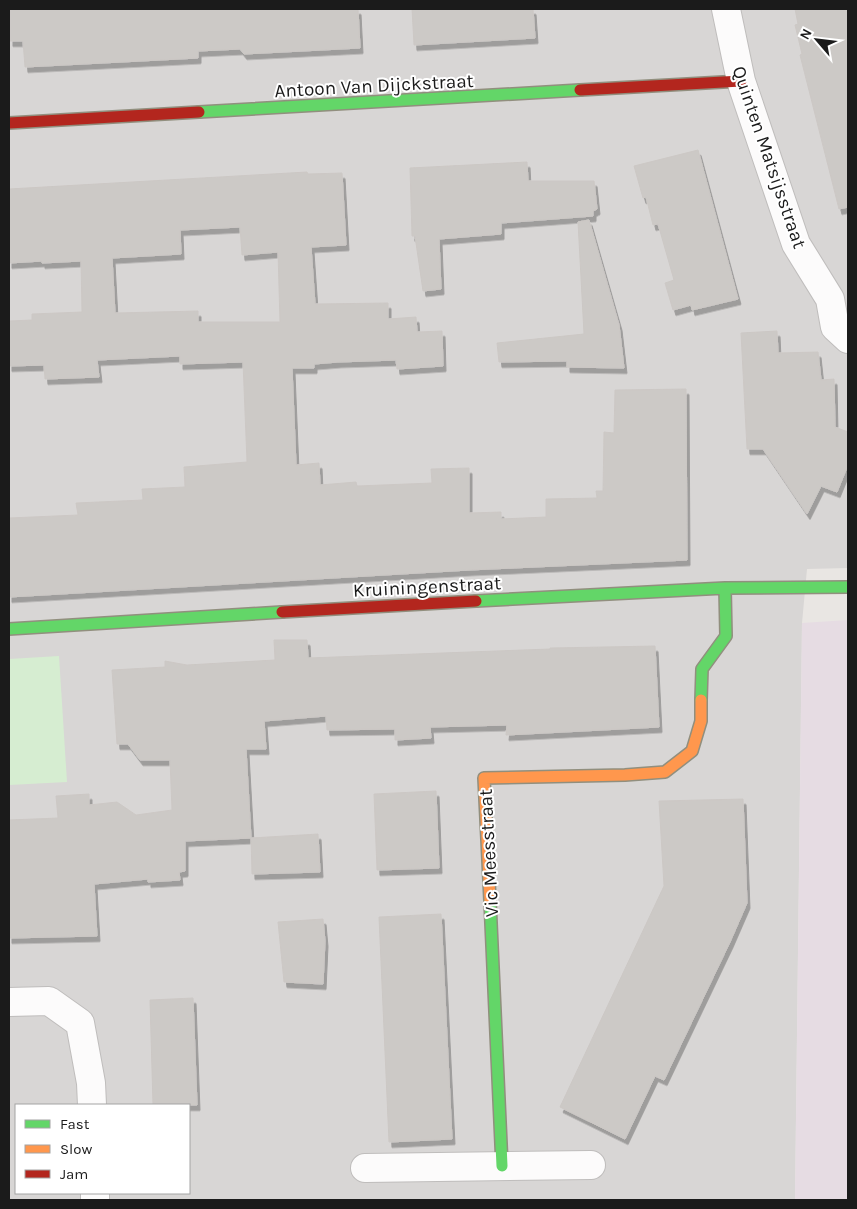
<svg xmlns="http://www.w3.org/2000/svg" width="857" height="1209" viewBox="0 0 857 1209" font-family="Karla,sans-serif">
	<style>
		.residential { fill: #d8d6d5; fill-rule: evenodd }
		.industrial { fill: #e6dce3 }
		.park { fill: #d6edd1 }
		.building { fill: #ccc9c6; stroke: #ccc8c5; fill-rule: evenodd; filter: url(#shadow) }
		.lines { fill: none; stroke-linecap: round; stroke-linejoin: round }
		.street-casing { stroke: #bfbdbc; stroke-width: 30 }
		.fast-casing { stroke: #918f7e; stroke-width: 14 }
		.slow-casing { stroke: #918f7e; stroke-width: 14 }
		.jam-casing { stroke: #918f7e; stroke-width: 14 }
		.street { stroke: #fcfbfb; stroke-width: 28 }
		.fast { stroke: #63d668; stroke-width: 11 }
		.slow { stroke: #ff974d; stroke-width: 11 }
		.jam { stroke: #b3261e; stroke-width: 11 }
		.labels { text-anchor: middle; stroke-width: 4; stroke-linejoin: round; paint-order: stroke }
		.street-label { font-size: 19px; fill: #1b1b1b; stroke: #fff }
	</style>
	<defs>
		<filter id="shadow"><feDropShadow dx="3" dy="5.5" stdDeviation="0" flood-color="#0004"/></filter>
	</defs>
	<rect width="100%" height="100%" fill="#e9e6e3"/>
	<path class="residential" d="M9 9H848V568L807 569 802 623 795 1200H9ZM16 1105H189V1193H16Z"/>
	<path class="industrial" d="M848 620V1200H795L802 623Z"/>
	<path class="park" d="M59 656 67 782 9 785V659Z"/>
	<path class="building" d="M10 9H358L360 48 244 54 240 49 198 51V58L25 67 23 41H10Z
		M412 9H533L535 38 414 45Z
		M795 9H848V207L839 209 800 55 802 54 795 25 798 24Z
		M698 150 738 299 692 310 691 305 673 310 665 283 674 280 658 224 653 225 646 197 643 198 634 166Z
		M527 162 528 181H594L597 209 593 211V216L501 223V234L439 239 441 289 423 291 415 236H412L410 168Z
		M307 172 308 174 342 173 346 245 311 247 315 304 388 303V319L416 317 417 332 442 331 443 366 397 369 396 360 338 362 314 364V368H292L296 465 319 463 320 485 356 482 357 486 432 483 431 469 469 468V513L501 512V519L546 517V499L597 498 596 491H603L604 432 614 433 615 390 686 389 687 560 469 570 9 597V518L78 515 76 503 143 500 142 489 185 487 184 467 247 462 243 362 180 364V356L97 360 99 377 45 379 44 365 9 366V321L32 320V314L82 312 81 261 42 263V261L9 263V189ZM240 227 242 255 278 252 280 322H198V311L115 313 112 258 181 254 180 230Z
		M589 220 619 325 624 368 567 367V361L499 362 497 343 584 334 578 222Z
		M777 331 778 353 818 352 821 380 834 379 835 427 848 432V465L837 492 821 486 807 514 763 449H747L741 333Z
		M274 640H307L308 658 550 649V648L655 646 659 727 506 735 507 725 430 727 431 738 395 740V729L327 730 326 716 264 721 266 749H246L251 838 185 841V871L179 872 180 880 148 882V879L94 884 97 936 9 938V820L58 818 56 796 89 794V805L117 802 136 815 172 810 170 760H140L128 744H117L112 670 165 667V661L187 665 275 660Z
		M436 791 439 868 377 870 374 794Z
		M743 799 747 903 730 942 664 1080 655 1076 625 1139 560 1107 664 886 659 801Z
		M318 834 320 872 252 874 251 838Z
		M441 914 452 1139 389 1142 379 917Z
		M323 919 325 941 323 984 284 982 278 922Z
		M193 998 197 1105H153L150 1000Z"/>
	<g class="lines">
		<g class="street-casing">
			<path id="street" d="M726 9 741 81 796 244 830 299 835 327 848 339
				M9 1002 49 1001 80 1023 91 1083 92 1105
				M365 1168 591 1165
				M95 1193V1200"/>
		</g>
		<g class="fast-casing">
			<path id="fast" d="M199 112 580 90
				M476 601 725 588 848 587
				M9 629 282 612
				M701 700 702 669 726 636 725 588
				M490 901 502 1166"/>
		</g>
		<g class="slow-casing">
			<path id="slow" d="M490 901 484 778 625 775 665 772 692 751 701 721V700"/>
		</g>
		<g class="jam-casing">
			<path id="jam" d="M580 90 741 81
				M9 123 199 112
				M282 612 476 601"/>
		</g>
		<use href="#street" class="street"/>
		<use href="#fast" class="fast"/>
		<use href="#slow" class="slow"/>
		<use href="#jam" class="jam"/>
	</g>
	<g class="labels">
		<g class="street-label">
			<text transform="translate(374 85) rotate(-3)" y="7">Antoon Van Dijckstraat</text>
			<text transform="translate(770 157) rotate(71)" y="7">Quinten Matsijsstraat</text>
			<text transform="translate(427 586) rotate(-3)" y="7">Kruiningenstraat</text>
			<text transform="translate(488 853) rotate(-93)" y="7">Vic Meesstraat</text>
		</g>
	</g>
	<rect width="857" height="1209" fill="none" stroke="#1b1b1b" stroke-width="20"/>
	<rect x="15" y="1104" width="175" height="90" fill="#ffffff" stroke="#a4a4a4"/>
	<rect x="25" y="1120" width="25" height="8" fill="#63d668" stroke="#a4a4a4"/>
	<text x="60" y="1129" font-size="15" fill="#1b1b1b">Fast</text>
	<rect x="25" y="1145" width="25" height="8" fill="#ff974d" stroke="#a4a4a4"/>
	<text x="60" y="1154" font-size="15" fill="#1b1b1b">Slow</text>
	<rect x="25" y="1170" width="25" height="8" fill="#b3261e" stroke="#a4a4a4"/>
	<text x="60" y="1179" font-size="15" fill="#1b1b1b">Jam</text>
	<g transform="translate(817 40) rotate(298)" stroke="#ffffff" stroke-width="4" paint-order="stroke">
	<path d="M0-4L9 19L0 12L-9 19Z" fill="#1b1b1b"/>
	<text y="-8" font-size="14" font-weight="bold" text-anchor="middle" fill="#1b1b1b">N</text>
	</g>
</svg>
